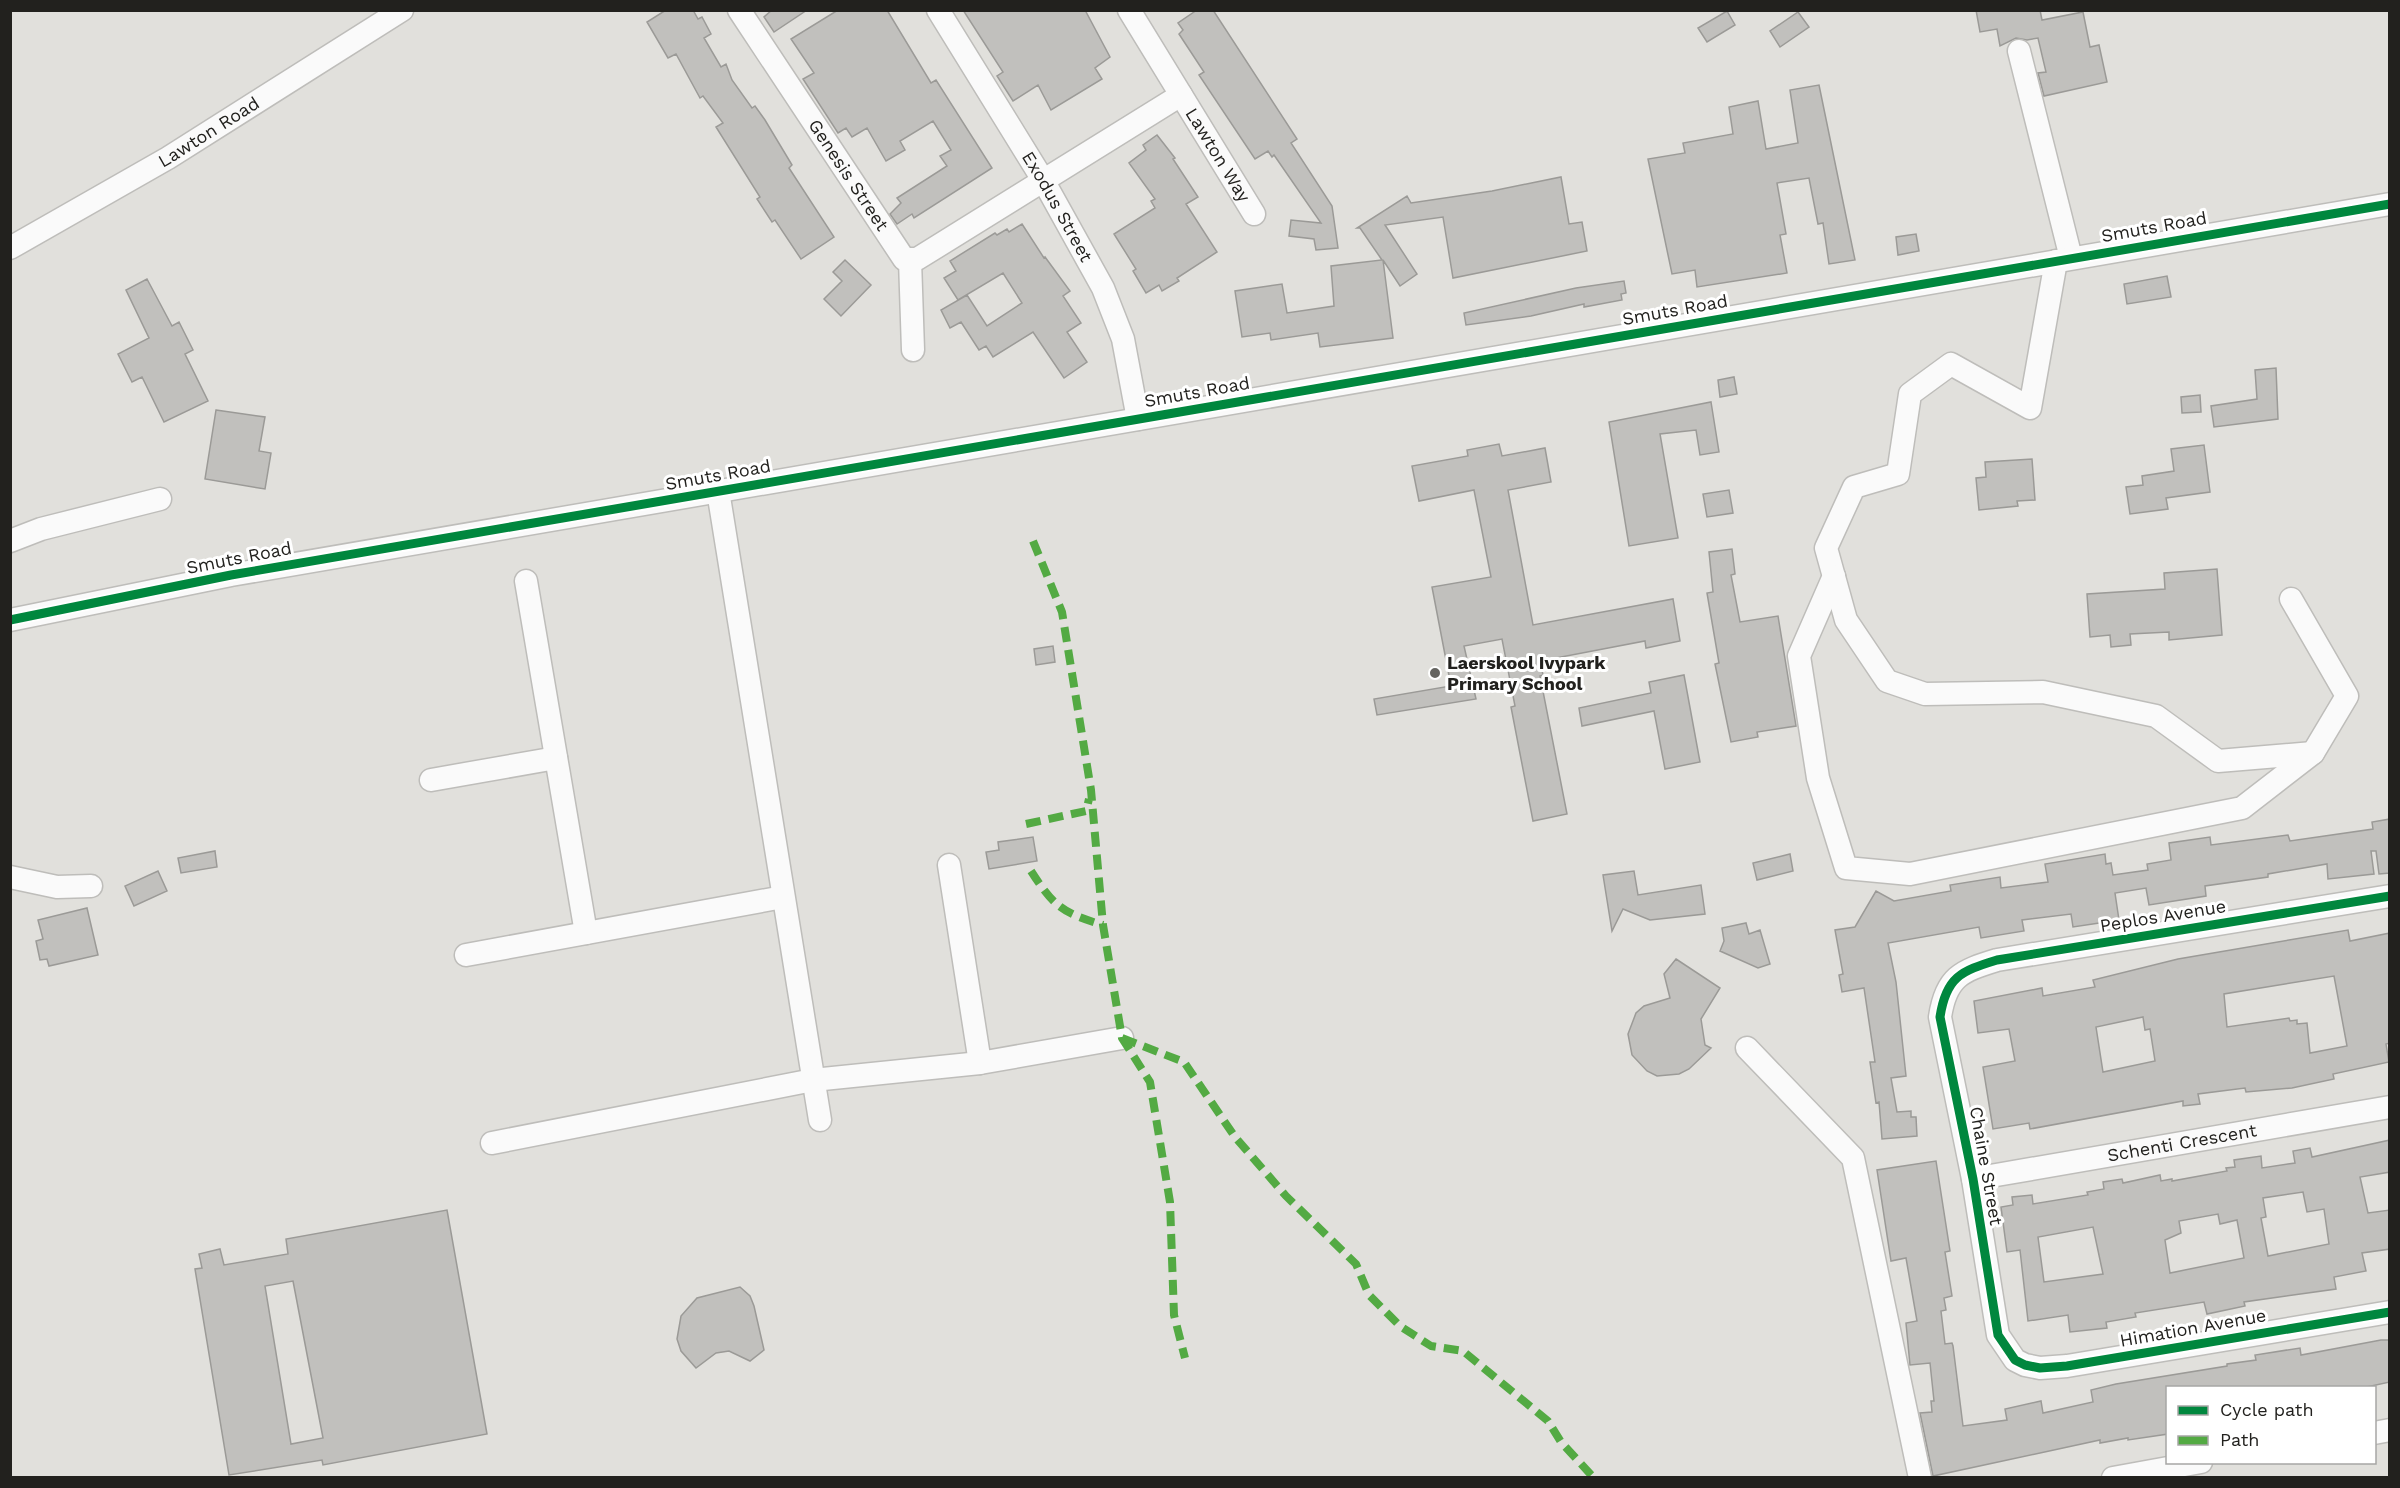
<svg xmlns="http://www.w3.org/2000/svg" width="2400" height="1488" viewBox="0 0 2400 1488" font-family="'Work Sans',sans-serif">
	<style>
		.building { fill: #c1c0bd; stroke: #9b9a97; stroke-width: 1.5; fill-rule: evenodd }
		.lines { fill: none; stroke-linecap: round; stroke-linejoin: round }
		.street-casing { stroke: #bebdba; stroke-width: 25 }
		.street { stroke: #fafafa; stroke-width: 22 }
		.quiet { stroke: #53aa43; stroke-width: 8; stroke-dasharray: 15 8; stroke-linecap: butt }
		.cycleway-casing { stroke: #fff; stroke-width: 13 }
		.cycleway { stroke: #00873e; stroke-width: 9 }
		.poi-dot { fill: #656460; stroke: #fff; stroke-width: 2 }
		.labels { text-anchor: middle; stroke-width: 6; stroke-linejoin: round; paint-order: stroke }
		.street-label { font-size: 18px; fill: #22211e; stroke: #fff }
		.poi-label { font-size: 18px; font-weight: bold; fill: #22211e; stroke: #fff; text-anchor: start }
	</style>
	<rect width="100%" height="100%" fill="#e1e0dc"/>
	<path class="building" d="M666 10H693L698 19 702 17 711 34 704 38 721 67 726 64 732 80 752 108 755 106 765 120 792 165 789 168 834 237 801 259 775 220 772 222 757 199 760 197 716 127 723 123 703 96 700 98 676 54 668 58 647 22Z
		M772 10H807L774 32 764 17Z
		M838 10H887L931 83 936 80 992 168 914 218 912 214 897 224 890 214 901 203 897 198 947 166 940 156 951 150 933 121 900 141 905 150 886 161 867 128 852 137 846 128 838 133 803 79 814 73 791 39Z
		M963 10H1085L1110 57 1095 68 1102 79 1051 110 1038 85 1013 101 997 76 1003 72Z
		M1197 10H1213L1297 139 1291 143 1332 206 1338 248 1316 250 1314 239 1289 236 1291 220 1321 223 1274 155 1272 157 1268 151 1255 159 1199 75 1204 72 1179 34 1183 30 1178 23Z
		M1976 10H2040L2042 20 2083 12 2090 47 2099 45 2107 82 2044 96 2038 73 2046 72 2038 38 2027 40 2016 38 2000 46 1997 29 1980 32Z
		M1727 11 1735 25 1707 42 1698 28Z
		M1798 12 1809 27 1780 47 1770 31Z
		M1819 85 1855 260 1829 264 1823 223 1818 224 1809 178 1777 183 1786 234 1780 235 1787 273 1697 287 1695 270 1672 274 1648 159 1685 153 1683 143 1733 134 1729 107 1758 101 1766 149 1798 143 1790 90Z
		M1157 135 1175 158 1173 159 1198 197 1186 204 1217 252 1177 278 1179 281 1162 291 1159 285 1146 293 1133 271 1136 269 1114 234 1155 208 1151 201 1155 199 1129 163 1146 150 1143 145Z
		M1561 177 1569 224 1582 222 1587 251 1453 278 1443 217 1385 225 1417 274 1400 286 1383 260 1393 338 1320 347 1318 333 1271 340 1270 333 1242 337 1235 291 1282 284 1287 313 1334 306 1331 266 1382 260 1360 228H1357L1407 196 1411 203 1492 191Z
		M1022 224 1044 258 1045 257 1070 291 1063 296 1081 323 1067 332 1087 362 1064 378 1033 332 993 357 986 346 979 350 961 322 950 328 941 310 967 295 987 326 1022 303 1003 273 958 300 944 278 956 271 950 261 995 233 997 235 1007 229 1009 232Z
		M1916 234 1919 251 1898 255 1896 237Z
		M845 260 871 285 841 316 824 299 842 281 833 272Z
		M2167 276 2171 297 2127 304 2124 284Z
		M147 279 172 326 179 322 193 350 185 354 208 401 164 422 142 377 132 382 118 354 149 338 126 290Z
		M1624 281 1626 293 1621 294 1622 300 1584 307V304L1531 316 1466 325 1464 313 1576 288Z
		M2276 368 2278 419 2214 427 2211 406 2257 399 2255 370Z
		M1734 377 1737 394 1720 397 1718 380Z
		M2200 395 2201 412 2182 413 2181 397Z
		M1711 402 1719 452 1700 455 1696 430 1660 434 1678 538 1629 546 1609 422Z
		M216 410 265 417 259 451 271 453 265 489 205 479Z
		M1499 444 1502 456 1545 448 1551 482 1508 490 1533 625 1673 599 1680 641 1646 648 1645 641 1540 661 1543 675 1540 676 1567 814 1533 821 1511 707 1515 706 1502 639 1464 646 1476 699 1377 715 1374 699 1451 686 1432 587 1491 577 1474 490 1419 501 1412 466 1468 456 1467 450Z
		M2204 445 2210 492 2166 498 2168 509 2130 514 2126 487 2143 485 2142 476 2174 471 2171 449Z
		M2032 459 2035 500 2017 501 2018 506 1979 510 1976 478 1986 477 1985 462Z
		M1729 490 1733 513 1707 517 1703 494Z
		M1732 549 1735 574 1731 575 1740 622 1778 616 1796 726 1757 732 1758 737 1731 742 1715 664 1719 663 1707 593 1713 592 1709 552Z
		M2217 569 2222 635 2169 640V632L2130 634 2131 645 2111 647 2110 635 2090 637 2087 594 2165 589 2164 573Z
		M1053 646 1055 662 1036 665 1034 649Z
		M1684 675 1700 762 1665 769 1654 711 1582 726 1579 708 1651 693 1649 682Z
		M2390 819V873L2379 874 2376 851H2371L2374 874 2328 879 2327 864 2268 874V877L2205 886 2206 896 2149 905 2146 888 2115 893 2119 920 2073 927 2071 914 2022 920 2024 931 1981 938 1979 927 1888 943 1896 982 1906 1076 1891 1078 1897 1112 1911 1111V1117H1916L1917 1136 1882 1139 1879 1102 1876 1103 1870 1062H1875L1864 988 1842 992 1839 975 1843 974 1835 930 1855 927 1876 891 1894 901 1951 891 1950 885 2000 877 2001 888 2048 882 2045 864 2105 854 2106 864 2111 863 2113 875 2148 870 2147 864 2171 860 2169 843 2210 837 2211 845 2288 835 2290 841 2373 829 2372 822Z
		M1033 837 1037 861 989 869 986 852 999 850 998 842Z
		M215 851 217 867 181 873 178 858Z
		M1790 854 1793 871 1757 880 1753 863Z
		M158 871 167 891 134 906 125 886Z
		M1634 871 1638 895 1701 885 1705 914 1650 920 1623 909 1612 931 1603 875Z
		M87 908 98 955 49 966 47 959 40 960 36 941 43 939 38 920Z
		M1746 923 1749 934 1760 930 1770 964 1758 968 1720 951 1724 941 1722 928Z
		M2348 930 2350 941 2390 933V1043L2386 1044 2389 1062 2333 1074 2334 1079 2292 1088 2246 1092 2245 1088 2198 1094 2200 1104 2183 1106V1101L2030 1129 2029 1123 1993 1129 1983 1067 2015 1061 2009 1029 1978 1033 1974 1001 2042 988 2043 996 2095 987 2093 980 2178 959ZM2334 976 2347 1046 2310 1053 2307 1023 2297 1024V1020L2290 1021 2289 1018 2227 1027 2224 994ZM2143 1017 2145 1030 2150 1029 2155 1061 2103 1072 2096 1027Z
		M1676 959 1720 988 1701 1019 1705 1045 1711 1048 1689 1069 1679 1074 1657 1076 1647 1071 1632 1055 1628 1034 1636 1013 1644 1006 1670 998 1664 974Z
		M2390 1140V1172L2360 1177 2368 1213 2390 1210V1249L2362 1253 2366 1271 2334 1277 2336 1289 2244 1302 2245 1306 2207 1314 2204 1302 2135 1313 2136 1317 2106 1322 2107 1328 2070 1332 2068 1315 2028 1321 2020 1250 2007 1252 2001 1207 2013 1205 2012 1197 2032 1195 2033 1204 2088 1195 2087 1192 2104 1189 2103 1182 2122 1179 2123 1183 2160 1175 2161 1181 2172 1179V1181L2227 1171 2226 1168 2235 1167 2234 1160 2261 1156 2262 1168 2295 1163 2293 1151 2310 1148 2312 1157ZM2303 1192 2307 1212 2324 1209 2329 1244 2268 1256 2261 1218 2266 1217 2263 1198ZM2218 1214 2220 1224 2237 1220 2244 1258 2170 1273 2165 1240 2181 1233 2179 1221ZM2093 1227 2103 1274 2044 1282 2038 1237Z
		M1936 1161 1950 1251 1945 1252 1952 1296 1944 1298 1946 1310 1941 1311 1945 1344 1952 1343 1953 1346 1963 1426 2007 1420 2005 1409 2041 1401 2043 1413 2093 1402 2091 1390 2116 1384 2227 1366V1364L2256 1360 2255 1355 2300 1348 2301 1355 2381 1340H2390V1382L2362 1388H2168V1434L2128 1440V1438L2100 1443V1440L1933 1476 1920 1413 1932 1412 1931 1401H1934L1930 1363 1910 1365 1906 1323 1917 1321 1906 1258 1891 1261 1877 1170Z
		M447 1210 487 1434 323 1465 322 1460 229 1475 195 1269 202 1268 199 1254 220 1249 224 1265 288 1254 286 1239ZM293 1281 323 1438 291 1444 265 1286Z
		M740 1287 750 1296 754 1306 764 1350 750 1361 729 1351 716 1353 696 1368 681 1351 677 1339 681 1316 697 1298Z"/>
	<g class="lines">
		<g class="street-casing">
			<g id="street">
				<path id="s1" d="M739 10 904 259H917L1181 95"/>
				<path id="s2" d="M938 10 1043 180 1103 288 1123 339 1138 419"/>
				<path id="s3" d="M1129 10 1254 214"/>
				<path d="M2019 51 2071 258"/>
				<path id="s4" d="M10 248 168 158 402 10"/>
				<path d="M910 260 913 350"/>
				<path d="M2056 261 2030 408 1951 364 1910 394 1898 474 1854 487 1826 548 1846 620 1887 681 1925 694 2043 692 2156 716 2218 761 2313 753"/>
				<path d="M718 491 820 1120"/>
				<path d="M10 541 41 529 160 499"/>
				<path d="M1834 576 1799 656 1818 778 1846 868 1910 874 2242 808 2313 753 2347 696 2291 599"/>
				<path d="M526 581 586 933"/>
				<path d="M10 620 231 575 2390 204"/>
				<path d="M431 780 556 758"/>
				<path d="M949 865 980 1063"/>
				<path d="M10 877 57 887 91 886"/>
				<path d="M2390 896 1997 960C1961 971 1946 977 1940 1017L1973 1179 1998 1335 2015 1360 2025 1365 2040 1368 2067 1366 2390 1312"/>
				<path d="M466 955 783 897"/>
				<path d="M1747 1048 1853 1158 1920 1478"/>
				<path d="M492 1143 813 1080 980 1063 1122 1038"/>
				<path id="s5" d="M1973 1179 2390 1107"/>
				<path d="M2374 1433 2390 1430"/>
				<path d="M2113 1478 2201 1462"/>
			</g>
		</g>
		<use href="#street" class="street"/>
		<path class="quiet" d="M1033 541 1062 612 1091 790 1103 925 1122 1038 1150 1082 1170 1202 1174 1315 1185 1358
			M1026 824 1086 811 1089 799
			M1031 871C1054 907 1063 913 1103 925
			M1122 1038 1184 1062 1235 1137 1286 1196 1356 1264 1369 1295 1400 1326 1431 1346 1463 1351 1548 1421 1561 1442 1594 1478"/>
		<g class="cycleway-casing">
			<path id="cycleway" d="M10 620 231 575 2390 204
				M2390 896 1997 960C1961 971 1946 977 1940 1017L1973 1179 1998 1335 2015 1360 2025 1365 2040 1368 2067 1366 2390 1312"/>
		</g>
		<use href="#cycleway" class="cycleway"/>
	</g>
	<circle class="poi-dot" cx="1435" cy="673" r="6"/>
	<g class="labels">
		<g class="street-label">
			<text dy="6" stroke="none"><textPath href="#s4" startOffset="230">Lawton Road</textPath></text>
			<text dy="6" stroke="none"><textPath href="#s3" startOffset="170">Lawton Way</textPath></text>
			<text dy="6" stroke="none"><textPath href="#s1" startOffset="198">Genesis Street</textPath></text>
			<text dy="6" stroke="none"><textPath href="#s2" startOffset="230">Exodus Street</textPath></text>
			<text transform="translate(2154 227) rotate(-10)" y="6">Smuts Road</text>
			<text transform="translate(1675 310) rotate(-10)" y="6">Smuts Road</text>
			<text transform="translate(1197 392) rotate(-10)" y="6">Smuts Road</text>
			<text transform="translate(718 475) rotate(-10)" y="6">Smuts Road</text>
			<text transform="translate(239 558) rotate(-11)" y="6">Smuts Road</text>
			<text transform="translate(2163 916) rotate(-9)" y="6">Peplos Avenue</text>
			<text dy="6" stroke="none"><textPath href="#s5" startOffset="212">Schenti Crescent</textPath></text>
			<text transform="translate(1986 1166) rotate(80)" y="6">Chaine Street</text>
			<text transform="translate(2193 1328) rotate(-10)" y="6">Himation Avenue</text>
		</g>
		<g class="poi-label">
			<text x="1447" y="669">Laerskool Ivypark<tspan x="1447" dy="21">Primary School</tspan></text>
		</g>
	</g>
	<rect width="2400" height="1488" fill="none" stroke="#22211e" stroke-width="24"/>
	<rect x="2166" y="1386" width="210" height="78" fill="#ffffff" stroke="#a7a6a5" stroke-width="1.5"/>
	<rect x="2178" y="1406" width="30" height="9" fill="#00873e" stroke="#a7a6a5" stroke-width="1.5"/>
	<text x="2220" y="1416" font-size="18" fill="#22211e">Cycle path</text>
	<rect x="2178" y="1436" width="30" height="9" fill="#53aa43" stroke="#a7a6a5" stroke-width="1.5"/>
	<text x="2220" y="1446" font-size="18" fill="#22211e">Path</text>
</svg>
